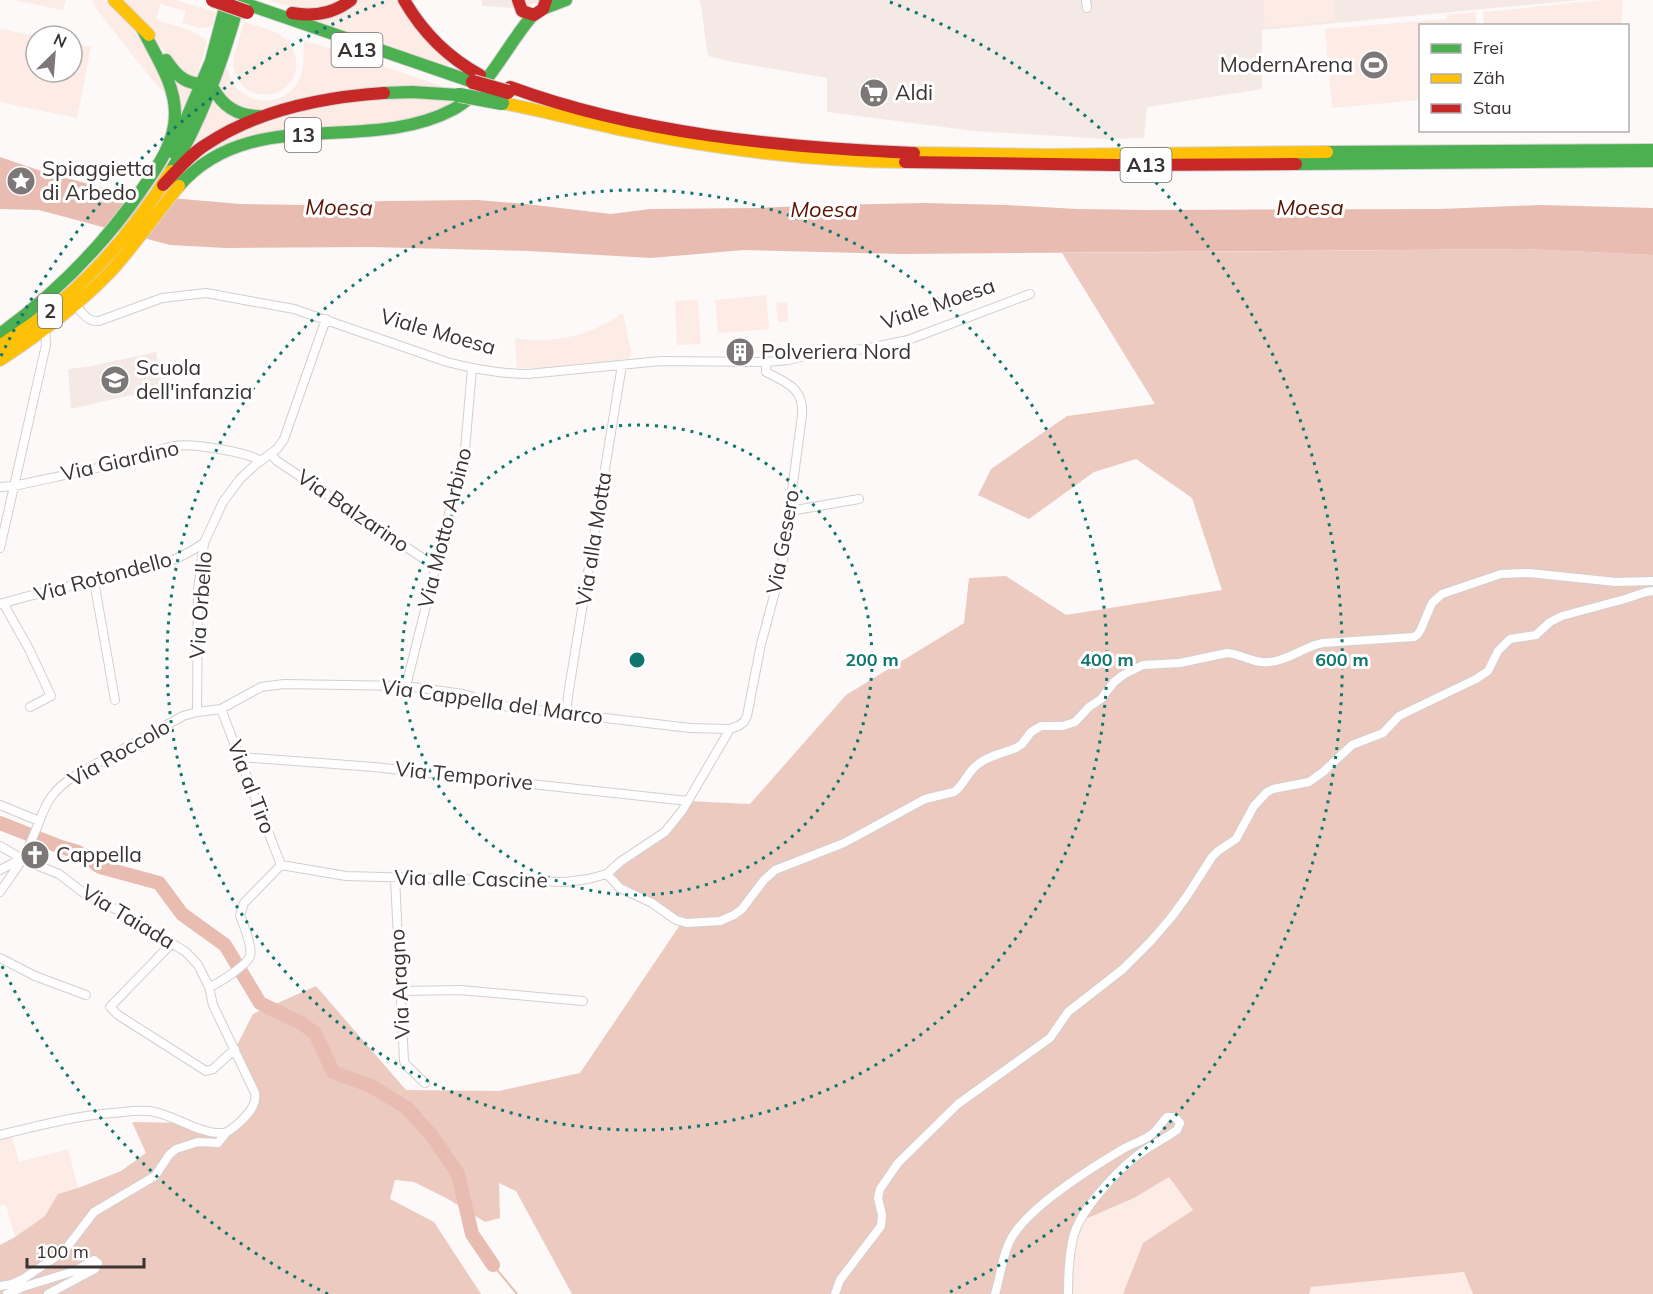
<svg xmlns="http://www.w3.org/2000/svg" width="1653" height="1294" viewBox="0 0 1653 1294" font-family="Mulish,sans-serif">
	<style>
		.built { fill: #f5e9e6 }
		.green { fill: #fdebe6 }
		.forest { fill: #edcac0 }
		.water { fill: #e8bcb1 }
		.lines { fill: none; stroke-linecap: round; stroke-linejoin: round }
		.stream { stroke: #e8bcb1; stroke-width: 2 }
		.river { stroke: #e8bcb1; stroke-width: 14 }
		.street-casing { stroke: #d3cfce; stroke-width: 10 }
		.fast-casing { stroke: #d7d4d3; stroke-width: 14 }
		.slow-casing { stroke: #d7d4d3; stroke-width: 14 }
		.jam-casing { stroke: #d7d4d3; stroke-width: 14 }
		.street { stroke: #fffefe; stroke-width: 8 }
		.fast { stroke: #4caf50; stroke-width: 12 }
		.slow { stroke: #ffc107; stroke-width: 12 }
		.jam { stroke: #c62828; stroke-width: 12 }
		.fast-bridge-casing { stroke: #d7d4d3; stroke-width: 16; stroke-linecap: butt }
		.jam-bridge-casing { stroke: #d7d4d3; stroke-width: 16; stroke-linecap: butt }
		.fast-bridge { stroke: #4caf50; stroke-width: 14 }
		.jam-bridge { stroke: #c62828; stroke-width: 14 }
		.ring { fill: none; stroke: #0f766e; stroke-width: 3; stroke-dasharray: 3 6 }
		.labels { text-anchor: middle; stroke-width: 6; stroke-linejoin: round; paint-order: stroke }
		.shield { fill: #fff; stroke: #74706f; stroke-width: 1.5 }
		.shield-label { font-size: 20px; font-weight: bold; fill: #393331 }
		.poi-label { font-size: 21px; fill: #393331; stroke: #fff; text-anchor: start }
		.street-label { font-size: 21px; fill: #393331; stroke: #fff }
		.water-label { font-size: 22px; font-style: italic; fill: #5a1201; stroke: #fff }
		.centre { fill: #0f766e; stroke: #fff; stroke-width: 3 }
		.ring-label { font-size: 18px; text-anchor: middle; font-weight: bold; fill: #0f766e; stroke: #fff; stroke-width: 6; stroke-linejoin: round; paint-order: stroke }
	</style>
	<rect width="100%" height="100%" fill="#fcf9f8"/>
	<path class="built" d="M482 0H552L514 8 482 6Z
		M700 0H1580L1262 30V89L1147 107 1144 138 1107 139 974 131 827 112V78L733 62 708 56Z
		M156 352 163 390 127 396 71 409 68 369 86 367Z"/>
	<path class="green" d="M13 0H66L63 10Z
		M92 0H104L114 9 140 36 169 98 151 78 97 10Z
		M122 0H176L216 12 212 26 200 28 182 23 186 11 160 4 156 20C174 26 194 28 207 42L196 79 179 72 155 39Z
		M268 0H341C312 13 296 9 268 0Z
		M356 0H399L451 66 429 60 315 21Z
		M1263 0H1333L1335 21 1265 27Z
		M1602 0H1623L1621 25H1484L1483 12Z
		M1475 12 1477 25 1420 26V100L1332 108 1325 29 1445 19 1446 22V15Z
		M244 22C256 26 272 29 283 37 291 43 295 51 296 61 300 103 235 108 233 61Z
		M0 29 36 36V72H72V43L91 47 77 118 0 102Z
		M304 41 326 47 454 90 265 111 241 110 218 88 225 66H227C229 76 232 85 240 91 259 108 290 102 300 78 305 67 303 53 304 41Z
		M171 73 191 90 180 117Z
		M214 98 245 120 188 153Z
		M394 98 453 101 437 111 399 122 302 128 242 138 210 152 206 150 261 124 324 106Z
		M766 295 769 329 718 333 715 300Z
		M698 300 701 344 677 345 675 301Z
		M787 302 788 322H778L776 303Z
		M623 313 631 351V355L628 359 544 368H517L515 338C540 343 571 339 594 329 604 325 614 319 623 313Z
		M11 1132 19 1162 68 1149 78 1188 58 1194 45 1216 15 1237 6 1205 0 1206V1135Z
		M1169 1177 1193 1210 1143 1244 1123 1294H1068L1072 1239 1081 1221 1134 1198Z
		M1464 1272 1473 1294H1309L1311 1287Z"/>
	<path class="forest" d="M1523 249 1653 255V1294H1473L1464 1272 1311 1287 1309 1294H1123L1143 1243 1193 1210 1169 1177 1134 1198 1081 1221 1075 1230 1068 1294H572L516 1191 499 1183 500 1218 485 1222 448 1199 414 1182 395 1180 390 1199 434 1222 481 1294H0V1245L15 1237 45 1216 58 1194 78 1188 121 1171 146 1153 132 1122 182 1123 226 1133 255 1100 235 1049 253 1014 316 986 406 1090 499 1091 580 1073 682 922 629 893 607 874 665 832 688 801 750 804 846 695 964 623 969 578 1006 576 1066 615 1222 590 1192 498 1136 459 1094 472 1029 519 978 495 991 469 1067 416 1155 404 1062 253Z"/>
	<path class="water" d="M0 157 38 170 125 194 240 204 305 205 385 201 477 200 526 204 611 214 650 209 759 208 828 205 923 203 1007 205 1077 209 1148 210 1440 209 1540 205 1653 208V255L1523 249 901 254 744 250 651 258 530 251 370 247 226 248 170 245 39 210 0 209Z"/>
	<g class="lines">
		<path class="stream" d="M493 1265 517 1294"/>
		<path class="river" d="M0 823 61 847 78 852 100 867 159 883 182 914 225 945 260 1003 301 1023 315 1033 333 1072 371 1086 407 1108 432 1136 458 1174 472 1234 493 1265"/>
		<g class="street-casing">
			<path id="street" d="M1086 0 1087 8
				M76 306C83 313 87 322 99 321L162 298 206 293 294 309 447 362C474 369 500 374 528 374L661 361 766 362 788 360 817 353 864 349 908 340 1030 294
				M271 454 277 461 436 567
				M0 487 14 486C50 478 87 471 122 462 140 457 158 449 175 446 192 443 247 452 261 461
				M790 511 859 499
				M0 548 46 345 45 330
				M94 581 115 700
				M3 603 29 649 51 696 30 707
				M0 604C31 595 63 587 95 581 137 572 167 568 204 543
				M406 686 465 450 472 368
				M221 709 281 865
				M197 712 198 590 204 543 223 502 240 479 255 465 277 449 284 439 326 319
				M566 713 569 689 622 365
				M239 757 374 767 688 801
				M0 805 39 821
				M0 846 26 861 59 874 85 894 119 911 186 952 198 965 209 987C218 984 247 965 250 956 253 947 243 924 240 915L244 903 281 865
				M281 865 346 876 565 882 588 879 607 874 620 862 665 832 682 811 730 729
				M0 870 21 859
				M607 874 620 888 652 903 676 920 687 923 720 921 734 915 742 909 764 880 775 870 844 843 925 799 954 792C964 785 967 773 976 766 986 756 1004 753 1016 748L1022 744 1031 732 1041 726H1063L1075 722 1089 707 1101 699 1114 682 1123 675 1143 665 1180 663 1227 653C1242 654 1254 664 1269 662 1288 661 1305 646 1323 643L1414 637 1418 634 1421 629 1432 603 1442 594 1501 574 1529 573 1616 582 1653 581
				M395 878 404 1061 406 1065 425 1083
				M0 892C10 877 23 861 30 844 45 811 43 796 76 775L183 716 197 712 221 709 261 687 284 684 406 686 463 694 503 706 690 728 730 729 738 726 744 722 747 716 761 644 782 566 802 415C804 388 787 383 766 372V362
				M172 943 110 1007 118 1015 206 1071 213 1069 235 1049
				M0 958 35 976 86 995
				M401 991 460 990 583 1001
				M0 1135C37 1126 74 1116 112 1113 124 1112 137 1110 149 1111 171 1113 200 1135 223 1133 232 1132 249 1114 253 1106 255 1102 256 1098 255 1093L213 1005 209 987
				M0 1286 12 1284 23 1279 60 1254 68 1246 94 1212 155 1176 169 1155 176 1149 198 1142 218 1143 226 1133
				M7 1294 23 1287 75 1271 94 1260 98 1263 95 1269 48 1294
				M835 1294 840 1280 881 1226 882 1215 878 1198 880 1189 898 1163 958 1104 1050 1038 1068 1012 1123 969 1150 942 1170 919 1187 896 1212 857 1218 851 1236 839 1254 806 1267 792 1273 789 1309 782 1323 772 1352 745 1383 733 1399 716 1476 679 1488 671 1498 651 1510 639 1536 635 1550 622 1562 616 1625 599 1646 592 1653 591
				M995 1294C1001 1275 1002 1254 1012 1237 1031 1205 1091 1168 1123 1149 1132 1144 1143 1141 1152 1134 1158 1130 1161 1123 1167 1117H1175L1180 1123 1177 1130C1163 1140 1147 1147 1134 1158 1113 1175 1079 1212 1073 1238 1069 1255 1068 1277 1068 1294"/>
		</g>
		<g class="fast-casing">
			<path id="fast" d="M241 0 249 5 473 82
				M545 8 566 0
				M166 60C175 73 183 83 200 84
				M213 88C223 107 238 116 259 116
				M384 93 412 92 459 95
				M172 152 211 61 227 0
				M1327 152 1653 150
				M1296 164 1653 161
				M171 171C203 118 223 61 239 2
				M179 186C251 103 366 156 454 109 488 90 507 44 533 15
				M0 334C55 294 101 248 140 192 156 169 175 144 175 114 175 83 156 57 143 30"/>
		</g>
		<g class="slow-casing">
			<path id="slow" d="M114 0 149 35
				M502 103C543 111 582 121 623 130 715 149 811 161 905 162
				M914 153 1046 155 1327 152
				M0 346C15 335 31 326 46 314 96 274 137 226 171 171
				M0 360C40 334 79 305 112 270 136 243 156 214 179 186"/>
		</g>
		<g class="jam-casing">
			<path id="jam" d="M404 0C423 33 447 57 480 75
				M518 0 522 11 534 15 543 9 546 0
				M292 13C314 17 333 14 351 0
				M510 87C638 134 778 147 914 153
				M905 162 1117 165 1296 164
				M163 185C177 171 190 154 207 144 258 110 324 97 384 93"/>
		</g>
		<use href="#street" class="street"/>
		<use href="#fast" class="fast"/>
		<use href="#slow" class="slow"/>
		<use href="#jam" class="jam"/>
		<g class="fast-bridge-casing">
			<path id="fast-bridge" d="M459 95 502 103"/>
		</g>
		<g class="jam-bridge-casing">
			<path id="jam-bridge" d="M213 0 247 12
				M473 82 508 92"/>
		</g>
		<use href="#fast-bridge" class="fast-bridge"/>
		<use href="#jam-bridge" class="jam-bridge"/>
	</g>
	<g class="ring">
		<circle cx="637" cy="660" r="235"/>
		<circle cx="637" cy="660" r="470"/>
		<path d="M328 1294A705 705 0 0 1 1 964M1 356A705 705 0 0 1 384 2M890 2A705 705 0 0 1 946 1294"/>
	</g>
	<defs>
		<g id="stadium-disc" transform="scale(1.5)"><circle r="9.5" fill="#7d7877" stroke="#fff"/><path d="M0-5a6.5 5 0 1 0 0 10a6.5 5 0 1 0 0-10ZM-3.5-1.8h7v3.6h-7Z" fill="#fff"/></g>
		<g id="supermarket-disc" transform="scale(1.5)"><circle r="9.5" fill="#7d7877" stroke="#fff"/><path d="M-6-5.5h2.5l.6 2H6L4.5 2H-2.5L-4.4-4H-6ZM-1.5 3.2a1.3 1.3 0 1 0 .1 0ZM3 3.2a1.3 1.3 0 1 0 .1 0Z" fill="#fff"/></g>
		<g id="sight-disc" transform="scale(1.5)"><circle r="9.5" fill="#7d7877" stroke="#fff"/><path d="M0-6L1.8-2.2L6-1.7L2.9 1.2L3.7 5.4L0 3.3L-3.7 5.4L-2.9 1.2L-6-1.7L-1.8-2.2Z" fill="#fff"/></g>
		<g id="building-disc" transform="scale(1.5)"><circle r="9.5" fill="#7d7877" stroke="#fff"/><path d="M-4-6H4V6H1V3H-1V6H-4ZM-2.5-4.3h1.7v1.8h-1.7ZM.8-4.3h1.7v1.8H.8ZM-2.5-1h1.7V.8h-1.7ZM.8-1h1.7V.8H.8Z" fill="#fff"/></g>
		<g id="school-disc" transform="scale(1.5)"><circle r="9.5" fill="#7d7877" stroke="#fff"/><path d="M0-5L7-2L0 1L-7-2ZM-4 1L0 2.5L4 1V4Q0 6-4 4Z" fill="#fff"/></g>
		<g id="church-disc" transform="scale(1.5)"><circle r="9.5" fill="#7d7877" stroke="#fff"/><path d="M-1.2-6h2.4v3.5h3.3v2.4h-3.3V6h-2.4V-.1h-3.3v-2.4h3.3Z" fill="#fff"/></g>
	</defs>
	<g fill-rule="evenodd">
		<use href="#stadium-disc" x="1374" y="65"/>
		<use href="#supermarket-disc" x="874" y="93"/>
		<use href="#sight-disc" x="21" y="181"/>
		<use href="#building-disc" x="740" y="352"/>
		<use href="#school-disc" x="115" y="380"/>
		<use href="#church-disc" x="35" y="855"/>
	</g>
	<g class="labels">
		<g class="shield">
			<rect x="331.5" y="33" width="51" height="34" rx="4.5"/>
			<rect x="285" y="118" width="36" height="34" rx="4.5"/>
			<rect x="1120.5" y="148" width="51" height="34" rx="4.5"/>
			<rect x="38" y="294" width="24" height="34" rx="4.5"/>
		</g>
		<g class="shield-label">
			<text x="357" y="57">A13</text>
			<text x="303" y="142">13</text>
			<text x="1146" y="172">A13</text>
			<text x="50" y="318">2</text>
		</g>
		<g class="poi-label">
			<text x="1353" y="72" text-anchor="end">ModernArena</text>
			<text x="895" y="100">Aldi</text>
			<text x="42" y="176">Spiaggietta<tspan x="42" dy="24">di Arbedo</tspan></text>
			<text x="761" y="359">Polveriera Nord</text>
			<text x="136" y="375">Scuola<tspan x="136" dy="24">dell'infanzia</tspan></text>
			<text x="56" y="862">Cappella</text>
		</g>
		<g class="street-label">
			<text transform="translate(938 304) rotate(-19)" y="7">Viale Moesa</text>
			<text transform="translate(438 332) rotate(16)" y="7">Viale Moesa</text>
			<text transform="translate(120 461) rotate(-13)" y="7">Via Giardino</text>
			<text transform="translate(353 511) rotate(34)" y="7">Via Balzarino</text>
			<text transform="translate(445 528) rotate(-76)" y="7">Via Motto Arbino</text>
			<text transform="translate(594 539) rotate(-81)" y="7">Via alla Motta</text>
			<text transform="translate(783 542) rotate(-80)" y="7">Via Gesero</text>
			<text transform="translate(103 577) rotate(-15)" y="7">Via Rotondello</text>
			<text transform="translate(201 605) rotate(-86)" y="7">Via Orbello</text>
			<text transform="translate(492 702) rotate(8)" y="7">Via Cappella del Marco</text>
			<text transform="translate(119 753) rotate(-30)" y="7">Via Roccolo</text>
			<text transform="translate(464 776) rotate(6)" y="7">Via Temporive</text>
			<text transform="translate(251 787) rotate(69)" y="7">Via al Tiro</text>
			<text transform="translate(471 879) rotate(1)" y="7">Via alle Cascine</text>
			<text transform="translate(128 917) rotate(31)" y="7">Via Taiada</text>
			<text transform="translate(400 984) rotate(-93)" y="7">Via Aragno</text>
		</g>
		<g class="water-label">
			<text transform="translate(339 207) rotate(1)" y="8">Moesa</text>
			<text x="1310" y="215">Moesa</text>
			<text x="824" y="217">Moesa</text>
		</g>
	</g>
	<circle cx="637" cy="660" r="9" class="centre"/>
	<g class="ring-label">
		<text x="872" y="666">200 m</text>
		<text x="1107" y="666">400 m</text>
		<text x="1342" y="666">600 m</text>
	</g>
	<rect x="1419" y="24" width="210" height="108" fill="#ffffff" stroke="#b0adad" stroke-width="1.5"/>
	<rect x="1431" y="44" width="30" height="9" fill="#4caf50" stroke="#b0adad" stroke-width="1.5"/>
	<text x="1473" y="54" font-size="18" fill="#393331">Frei</text>
	<rect x="1431" y="74" width="30" height="9" fill="#ffc107" stroke="#b0adad" stroke-width="1.5"/>
	<text x="1473" y="84" font-size="18" fill="#393331">Zäh</text>
	<rect x="1431" y="104" width="30" height="9" fill="#c62828" stroke="#b0adad" stroke-width="1.5"/>
	<text x="1473" y="114" font-size="18" fill="#393331">Stau</text>
	<g transform="translate(54 54) rotate(25)"><circle r="28" fill="#ffffff" stroke="#b0adad" stroke-width="1.5"/>
	<path d="M0-4.5L10 22L0 15L-10 22Z" fill="#7d7877"/>
	<text y="-9" font-size="16" font-weight="bold" text-anchor="middle" fill="#393331">N</text>
	</g>
	<path d="M27 1258v9h117v-9" fill="none" stroke="#393331" stroke-width="3"/>
	<text x="36" y="1258" font-size="18" fill="#393331" stroke="#ffffff" stroke-width="4.5" paint-order="stroke">100 m</text>
</svg>
